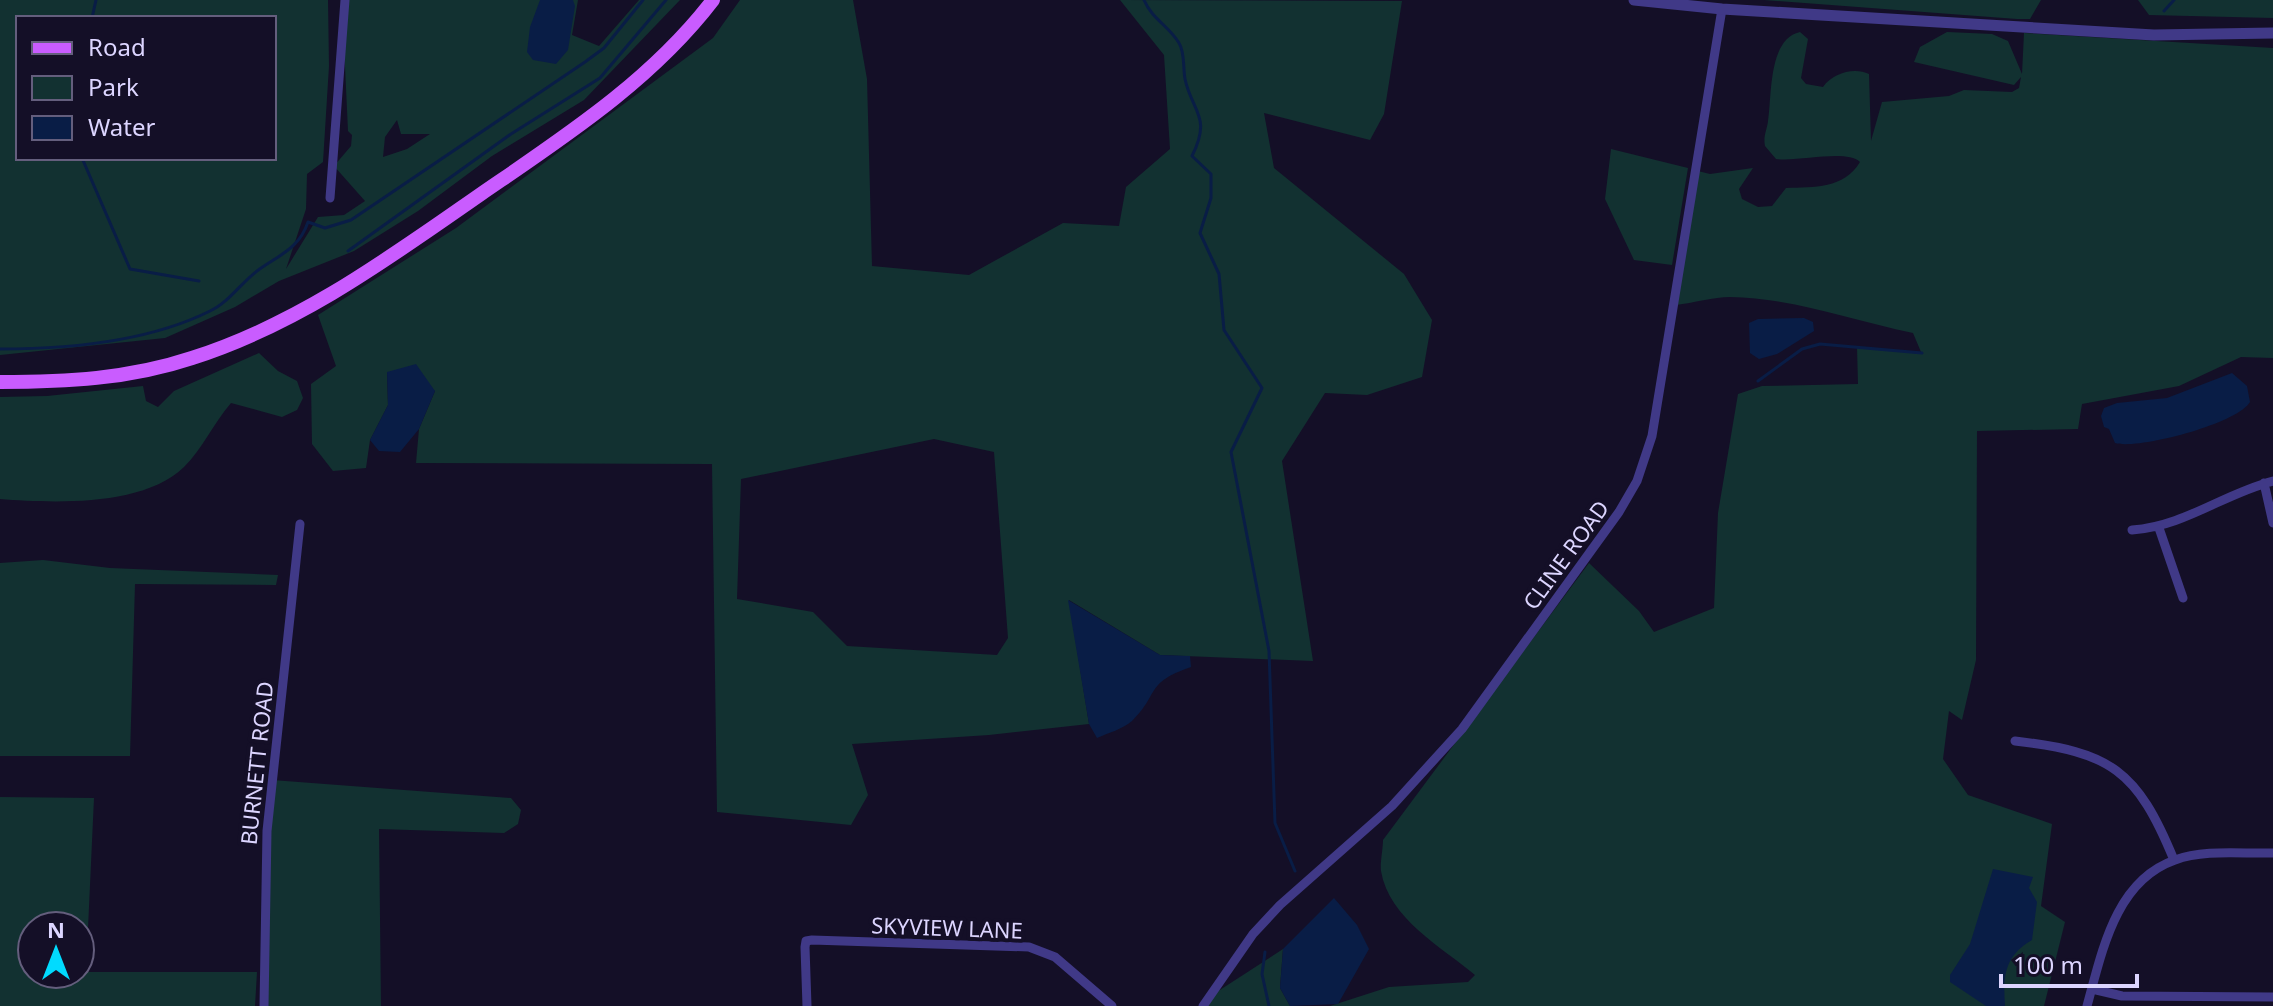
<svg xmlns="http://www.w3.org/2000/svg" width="2273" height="1006" viewBox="0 0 2273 1006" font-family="'Noto Sans',sans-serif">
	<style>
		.green { fill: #123131; fill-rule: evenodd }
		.water { fill: #091d46 }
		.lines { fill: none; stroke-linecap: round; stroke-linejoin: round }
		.stream { stroke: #091d46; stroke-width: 3 }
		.minor { stroke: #403987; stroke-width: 9 }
		.tertiary { stroke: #403987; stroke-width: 11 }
		.primary { stroke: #c95cff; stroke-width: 14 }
		.labels { text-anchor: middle; stroke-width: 8; stroke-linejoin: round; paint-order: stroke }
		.street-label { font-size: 22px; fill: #dcd5ff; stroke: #140f27 }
	</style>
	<rect width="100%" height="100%" fill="#140f27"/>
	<path class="green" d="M0 0H328L329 66 323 162 307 174 306 209 286 269 318 217 344 215 365 201 334 166 351 146 352 135 348 131 344 45 349 0H578L572 35 599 46 639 0H680L584 100 492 156 418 211 354 251 279 281 235 307 165 338 0 355ZM18 18H274V158H18ZM397 120 401 134H430L407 149 383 157 385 137Z
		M740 0H853L867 79 872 266 969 275 1063 223 1119 226 1126 187 1170 149 1164 55 1120 0 1402 1 1384 114 1370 140 1264 113 1274 168 1404 274 1432 320 1422 377 1367 395 1325 393 1282 461 1313 661 1160 655 1069 600 1089 724 989 735 852 744 868 795 851 825 717 812 712 464 416 463 419 429 435 391 387 372 388 405 370 440 366 468 333 471 312 444 311 384 336 366 318 315 456 228 713 38ZM934 439 994 452 1008 638 997 655 847 646 813 612 737 599 741 479Z
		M1764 0H2041L2030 19H2017Z
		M2138 0H2273V18L2149 15Z
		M1800 32 1808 39 1801 78 1806 84 1823 87C1833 73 1854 67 1869 74L1871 141 1882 102 1949 96 1964 90 2012 92 2019 88 2021 77 2014 85 1914 62 1920 47 1947 32 1992 34 2008 41 2022 74 2024 33 2273 48V358L2241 357 2179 386 2082 404 2078 429 1977 431 1976 660 1962 720 1949 711 1943 759 1968 795 2052 824 2041 906 2065 922 2044 1006H1330L1389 987 1468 982 1475 975C1442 947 1389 919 1381 871 1380 862 1383 849 1383 840L1589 563 1639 611 1654 632 1714 608 1718 513 1738 394 1762 386 1858 384 1857 347 1921 352 1913 333C1851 320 1794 298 1730 297 1714 297 1693 303 1676 305L1698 171 1710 174 1753 168 1739 189 1742 199 1758 207 1772 206 1786 188C1814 187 1844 189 1860 162 1846 149 1799 162 1776 159L1765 146C1763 136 1767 130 1768 121 1772 96 1768 39 1800 32Z
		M1611 149 1688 168 1672 265 1634 260 1605 199Z
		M259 353 278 371 297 381 303 398 297 410 282 417 231 403C213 424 203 448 184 467 143 507 53 503 0 499V397L47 396 143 386 146 401 158 407 174 391Z
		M43 560 110 568 278 575 276 585 135 584 130 756H0V563Z
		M272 780 511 798 521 810 518 824 504 833 379 829 381 1006H264Z
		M0 797 94 798 86 972H257L255 1006H0ZM80 926V974H32V926Z
		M1283 949 1280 988 1290 1006H1206L1209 997Z"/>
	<path class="water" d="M540 0H573L575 6 568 50 556 64 533 60 527 52 530 27Z
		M1804 318 1813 322 1814 331 1777 354 1759 359 1750 353 1749 323 1758 319Z
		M416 364 435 391 419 429 400 452 379 451 370 440 388 405 387 372Z
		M2232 373 2247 386 2250 402C2237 424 2137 450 2115 443L2109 429 2104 427 2101 416 2104 408 2117 403 2167 398Z
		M1068 600 1160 655 1190 656 1191 667C1144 683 1160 694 1132 721 1123 729 1108 733 1097 738L1089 724Z
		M1993 869 2033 877 2029 888 2037 902 2032 940C2004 956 2003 977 2005 1006H1986L1950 982V975L1970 944Z
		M1334 898 1357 925 1369 949 1338 1004 1290 1006 1280 988 1283 949Z"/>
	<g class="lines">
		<path class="stream" d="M1144 0C1152 19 1169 26 1179 43 1185 52 1183 69 1185 79 1192 112 1212 116 1192 156L1211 174V198L1200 233 1219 274 1224 330 1262 388 1231 452 1269 651 1275 823 1295 871
			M2164 11 2174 0
			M92 18 96 0
			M82 158 130 269 199 281
			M348 251 511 134 600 78 666 0
			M0 349C68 349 148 342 210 311 228 303 241 283 257 271 279 255 299 249 308 222L325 228 351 220 585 62 604 48 643 0
			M1758 381 1802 349 1820 344 1922 353
			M1265 952 1262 974 1269 1006"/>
		<path class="minor" d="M330 198 345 0
			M2264 483 2273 523
			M2159 528 2183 598
			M2132 530C2185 526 2223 494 2273 481
			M2015 741C2111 752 2137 770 2174 860
			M2092 989 2122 996 2273 997
			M264 1006 267 831 300 524
			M807 1006 805 947 806 941 812 940 1029 947 1055 957 1112 1006
			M1203 1006 1253 934 1280 905 1392 806 1462 729 1619 512 1637 481 1652 436 1722 9
			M2087 1006C2102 952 2115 881 2175 860 2204 849 2242 854 2273 853"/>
		<path class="tertiary" d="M1634 0 1722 9 2154 35 2273 33"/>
		<path class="primary" d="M0 382C65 382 129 379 192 358 299 324 389 258 481 194 564 137 651 81 713 0"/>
	</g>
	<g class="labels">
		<g class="street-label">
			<text transform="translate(1566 555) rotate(-54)" y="8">CLINE ROAD</text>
			<text transform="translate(257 763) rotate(-84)" y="8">BURNETT ROAD</text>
			<text transform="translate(947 928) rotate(2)" y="8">SKYVIEW LANE</text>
		</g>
	</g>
	<rect x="16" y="16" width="260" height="144" fill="#140f27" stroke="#645e7d" stroke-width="2"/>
	<rect x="32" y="42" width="40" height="12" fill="#c95cff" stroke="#645e7d" stroke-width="2"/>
	<text x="88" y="56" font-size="24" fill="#dcd5ff">Road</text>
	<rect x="32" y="76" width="40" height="24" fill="#123131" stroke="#645e7d" stroke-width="2"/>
	<text x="88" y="96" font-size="24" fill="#dcd5ff">Park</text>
	<rect x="32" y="116" width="40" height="24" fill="#091d46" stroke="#645e7d" stroke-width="2"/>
	<text x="88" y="136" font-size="24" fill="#dcd5ff">Water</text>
	<g transform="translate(56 950)"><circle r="38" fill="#140f27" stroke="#645e7d" stroke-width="2"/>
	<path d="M0-6L14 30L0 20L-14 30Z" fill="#01dbff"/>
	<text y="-12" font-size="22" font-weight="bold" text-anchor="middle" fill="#dcd5ff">N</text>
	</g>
	<path d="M2001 974v12h136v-12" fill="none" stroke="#dcd5ff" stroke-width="4"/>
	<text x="2013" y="974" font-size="24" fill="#dcd5ff" stroke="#140f27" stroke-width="6" paint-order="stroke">100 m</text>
</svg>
